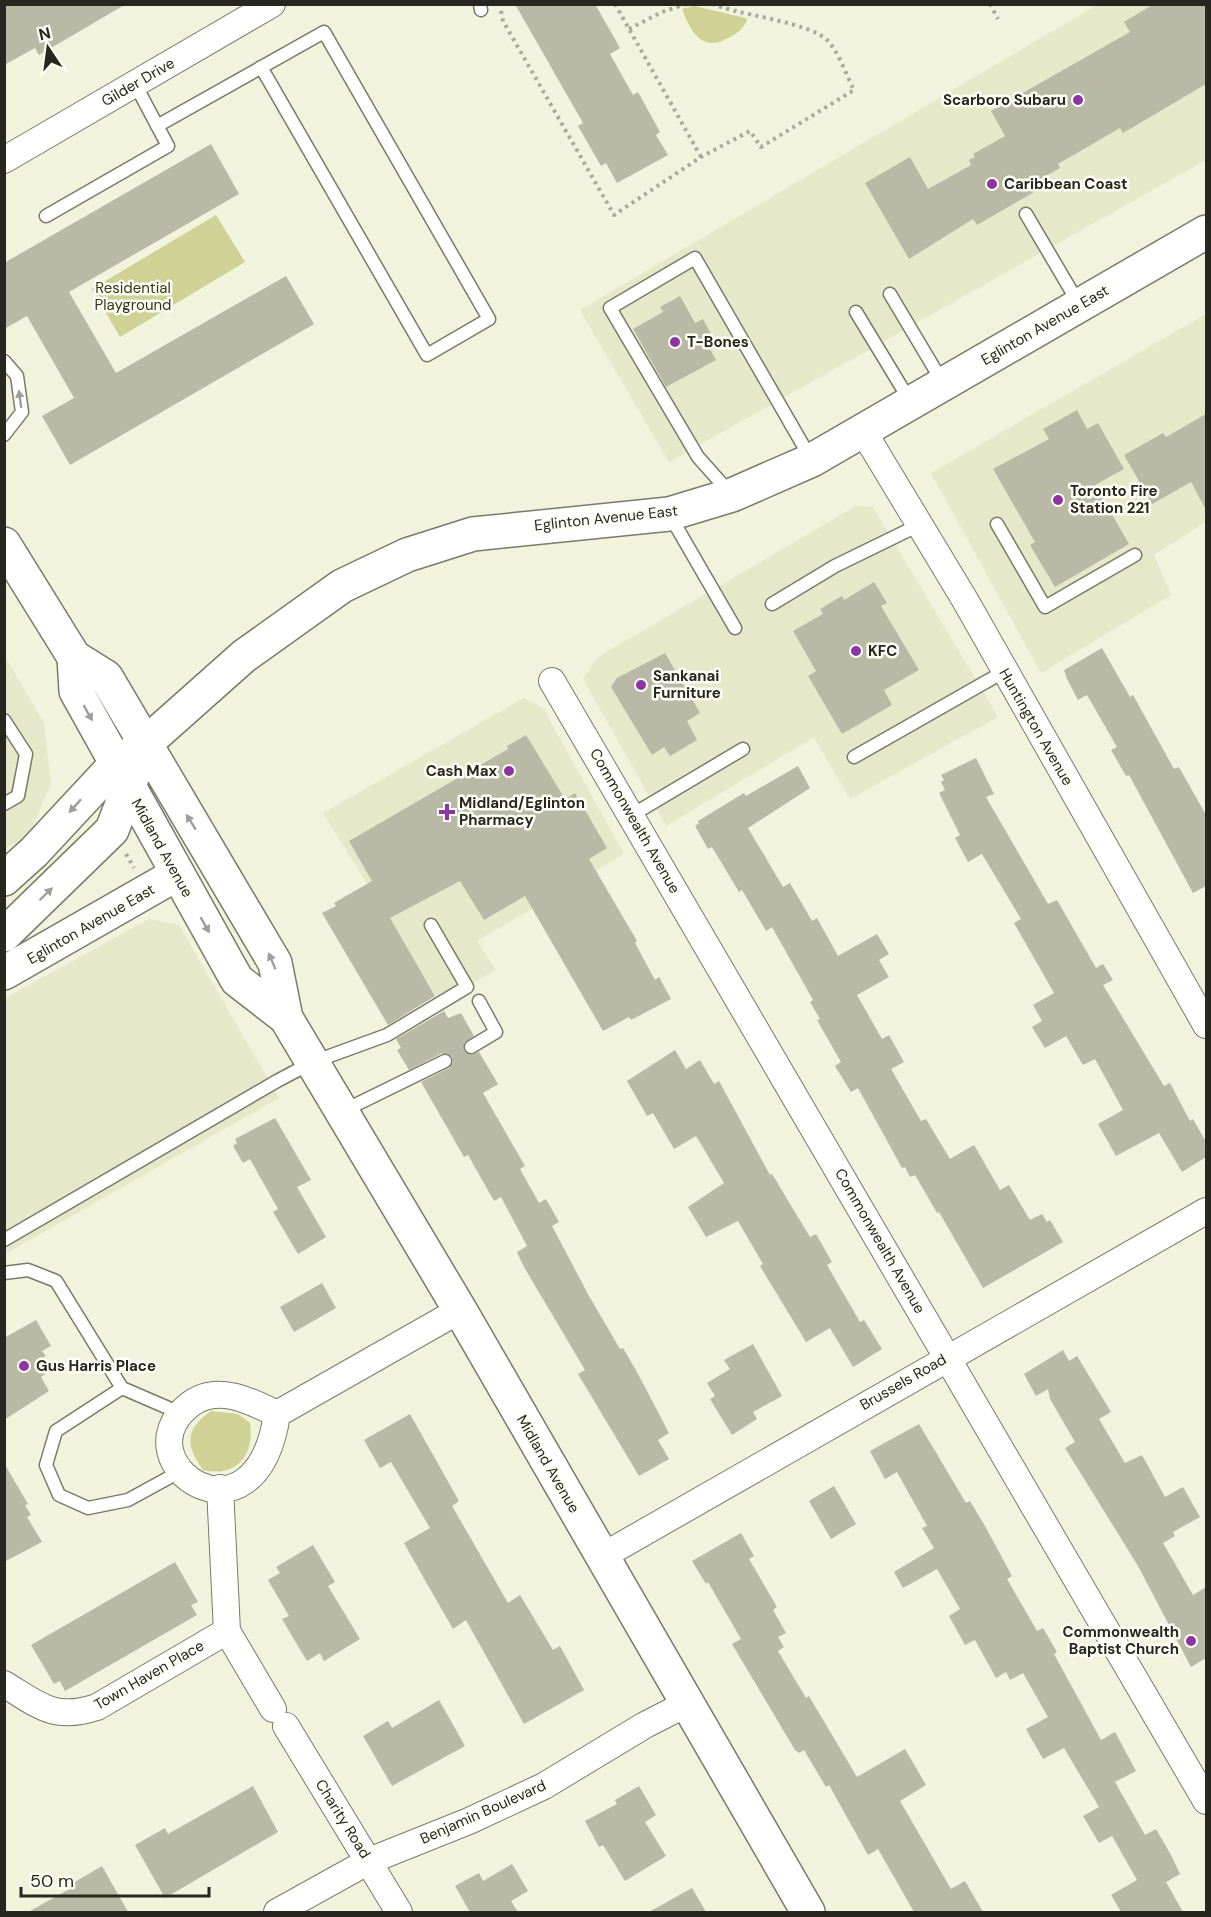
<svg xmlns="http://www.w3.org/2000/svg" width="1211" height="1917" viewBox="0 0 1211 1917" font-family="'DM Sans',sans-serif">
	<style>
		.built { fill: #e6e8ca }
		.green { fill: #cfd294 }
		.building { fill: #b8baa5 }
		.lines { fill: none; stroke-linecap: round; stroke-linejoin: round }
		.lane-casing { stroke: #797b67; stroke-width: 15 }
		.street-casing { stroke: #797b67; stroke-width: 28 }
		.secondary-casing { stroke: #797b67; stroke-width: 36 }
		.primary-casing { stroke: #797b67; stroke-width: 36 }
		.path { stroke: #a8a998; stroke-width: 4; stroke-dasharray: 3 4.5; stroke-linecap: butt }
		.lane { stroke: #fff; stroke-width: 12 }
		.street { stroke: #fff; stroke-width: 26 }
		.secondary { stroke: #fff; stroke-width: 33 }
		.primary { stroke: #fff; stroke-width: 33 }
		.oneway { fill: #9e9e9a }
		.poi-dot { fill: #8e35a1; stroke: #fefff6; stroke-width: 2 }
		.labels { text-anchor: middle; stroke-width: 5; stroke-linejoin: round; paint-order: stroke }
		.street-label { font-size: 15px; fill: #27271f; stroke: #fefff6 }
		.poi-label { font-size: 15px; font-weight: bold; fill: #27271f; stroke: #fefff6; text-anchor: start }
		.park-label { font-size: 15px; fill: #383814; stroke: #fefff6 }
	</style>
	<rect width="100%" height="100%" fill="#f1f3dd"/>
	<path class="built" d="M1097 5H1206V160L669 462 580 310Z
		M1206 314V522L1154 555 1171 595 1041 673 931 473Z
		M856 506 873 507 998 717 850 799 814 737 666 826 583 679 598 657Z
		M4 655 44 723 51 783 29 835 5 849Z
		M524 698 543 708 624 854 477 941 496 970 440 1002 323 813Z
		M149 919 179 925 279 1098 5 1254V998Z"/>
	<path class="green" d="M694 6 746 18 747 21C742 30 735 35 726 39 701 52 690 30 682 9Z
		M216 215 245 262 120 337 92 289Z
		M211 1411 238 1414 250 1423C255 1455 236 1478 203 1470 185 1445 185 1429 211 1411Z"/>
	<path class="building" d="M4 4H126L39 55 35 48 4 65Z
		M515 4H595L620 48 610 54 633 95 638 92 660 132 656 135 668 155 617 183 606 163 601 166 578 126 583 123Z
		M1154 4H1206V84L1123 133 1120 128 1058 164 1060 168 1030 185 1034 192 977 225 973 219 909 259 865 183 910 157 928 189 971 165 969 160 975 157 973 154 1005 136 991 111 1130 32 1124 22Z
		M211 144 239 194 69 292 116 373 286 276 314 324 70 465 42 416 74 398 27 316 4 329V263Z
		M680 296 695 323 703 319 714 340 707 344 716 360 666 387 633 329 663 312 660 307Z
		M1077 410 1087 429 1098 423 1124 469 1095 485 1129 544 1055 587 1030 545 1035 542 993 469 1049 439 1043 429Z
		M1206 414V510L1191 482 1152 504 1124 455 1163 433 1166 437Z
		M874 582 887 603 881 606 919 670 884 690 892 705 842 734 808 676 816 671 793 631 823 614 820 609 842 596 844 600Z
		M1102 648 1130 697 1133 695 1174 769 1179 767 1206 815V886L1193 893 1129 775 1126 776 1111 750 1117 747 1087 695 1078 700 1067 679 1064 670Z
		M665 653 700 713 687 721 697 740 670 756 664 747 652 755 611 687 617 678Z
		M526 735 565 799 575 793 607 848 589 859 637 941 635 943 655 980 659 977 671 999 631 1020 629 1017 603 1031 525 896 484 920 460 881 390 918 435 996 388 1025 322 913 336 906 334 903 372 881 349 841 508 749 507 746Z
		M976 758 994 794 986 797 1048 904 1057 900 1096 968 1103 964 1113 980 1103 985 1164 1086 1170 1083 1190 1121 1193 1119 1206 1142V1157L1182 1172 1159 1133 1116 1156 1098 1124 1123 1110 1095 1059 1083 1065 1066 1036 1045 1048 1032 1027 1042 1021 1033 1005 1054 993 1014 923 1021 919 982 854 968 862 955 838 960 835 939 793 945 790 941 782 944 780 941 775Z
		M798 766 810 788 748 828 783 887 790 883 812 921 817 918 838 956 877 934 889 954 879 960 889 977 857 995 882 1039 889 1035 904 1062 891 1069 921 1121 926 1119 950 1159 974 1145 1000 1190 1009 1185 1030 1220 1042 1214 1047 1222 1050 1220 1063 1242 983 1288 939 1212 937 1213 915 1175 910 1177 905 1167 902 1168 858 1088 851 1092 835 1066 841 1062 817 1020 820 1019 810 1002 813 1000 772 927 766 931 742 890 739 892 712 847 708 849 695 826 699 823 698 821 744 793 746 796Z
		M444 1011 448 1018 461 1013 474 1036 464 1043V1051L471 1055 479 1052 498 1084 483 1093 525 1166 520 1169 539 1203 546 1199 559 1222 552 1226 589 1296 620 1349 623 1348 637 1372 669 1433 658 1440 669 1459 639 1476 578 1374 585 1370 524 1267 517 1252 527 1246 501 1197 494 1201 468 1155 464 1157 421 1082 449 1068 453 1062 452 1057 442 1053 409 1070 397 1050 401 1048 396 1039Z
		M675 1050 686 1069 700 1060 714 1084 719 1081 770 1175 772 1174 810 1237 816 1234 832 1262 827 1265 860 1322 864 1320 882 1349 853 1367 830 1328 806 1342 760 1266 763 1264 738 1221 706 1237 688 1207 724 1183 696 1136 674 1149 653 1113 647 1116 627 1081Z
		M275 1118 311 1180 297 1187 326 1237 298 1254 273 1212 278 1209 250 1159 243 1163 233 1146 237 1143 235 1139Z
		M322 1283 336 1308 294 1332 280 1307Z
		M36 1320 51 1346 42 1351 46 1356 40 1359 48 1372 41 1377 49 1391 4 1420V1338Z
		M753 1344 782 1396 753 1412 757 1419 732 1435 710 1399 715 1396 707 1383 730 1369 724 1360Z
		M1063 1350 1069 1361 1077 1356 1111 1412 1099 1419 1125 1463 1142 1455 1165 1497 1183 1487 1200 1517 1173 1532 1175 1536 1163 1543 1193 1595 1206 1587V1658L1191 1667 1138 1566 1065 1448 1075 1442 1050 1399 1048 1389 1036 1396 1024 1374Z
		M410 1414 459 1501 452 1506 508 1603 520 1595 553 1650 560 1646 584 1690 524 1724 466 1620 453 1629 426 1582 404 1543 430 1528 391 1462 380 1468 364 1440Z
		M919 1424 966 1503 970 1501 985 1526 1012 1576 1007 1579 1037 1631 1043 1628 1057 1652 1054 1654 1101 1740 1115 1732 1136 1771 1115 1782 1145 1835 1156 1829 1171 1855 1180 1874 1166 1882 1183 1912H1121L1111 1895 1137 1880 1112 1836 1099 1843 1083 1816 1099 1807 1064 1748 1043 1759 1026 1729 1048 1717 1023 1673 1010 1680 1006 1672 996 1678 975 1640 965 1645 949 1616 960 1609 937 1569 903 1588 894 1572 934 1548 922 1528 927 1526 897 1472 885 1479 870 1451Z
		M4 1463 28 1504 25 1505 31 1515 27 1517 42 1542 4 1562Z
		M834 1486 856 1524 831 1539 809 1501Z
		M741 1533 754 1556 749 1559 777 1607 773 1610 786 1633 778 1637 784 1647 778 1651 806 1698 809 1696 816 1708 857 1777 905 1749 926 1785 900 1801 951 1889 965 1881 983 1912H914L878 1849 868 1855 829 1785 826 1787 804 1750 799 1753 795 1750 732 1644 741 1639 708 1582 706 1584 692 1561Z
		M313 1545 335 1582 328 1586 360 1639 324 1661 320 1653 307 1661 282 1619 289 1616 268 1580 280 1573 276 1567Z
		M175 1562 198 1602 191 1605 197 1615 65 1691 60 1681 54 1684 31 1645Z
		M439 1700 465 1746 392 1786 363 1736 388 1721 392 1728Z
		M253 1786 278 1832 165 1898 135 1845 165 1828 168 1834Z
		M639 1786 656 1815 645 1822 666 1856 625 1881 603 1845 599 1847 585 1821 617 1804 615 1800Z
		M512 1864 528 1891 511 1901 518 1912H470L455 1886 479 1873 483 1881Z
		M102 1866 128 1912H28L75 1886 73 1883Z
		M692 1888 706 1912H649Z"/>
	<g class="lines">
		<g class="lane-casing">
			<path id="lane" d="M480 4 481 10
				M157 126 324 32 489 319 427 355 261 67
				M1026 214 1079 304
				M46 216 168 146 135 84
				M890 294 943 383
				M856 312 910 401
				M4 361 17 376 22 412 4 435
				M730 493 698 457 610 308 695 258 811 459
				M669 514 735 628
				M997 524 1045 607 1135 555
				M772 604 835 566 919 525
				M4 720 26 754 18 796 4 804
				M854 757 1005 671
				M632 815 743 749
				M471 1047 496 1032 479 1001
				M343 1111 445 1061
				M4 1240 277 1081 313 1062 387 1035 467 987 431 925
				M4 1273 28 1270 56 1281 122 1388
				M180 1413 122 1388 56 1431 46 1465 59 1495 88 1508 128 1500 181 1471"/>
		</g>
		<g class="street-casing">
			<path id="street" d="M4 160 272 4
				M863 431 965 600 1206 1025
				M552 681 1206 1801
				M277 1414C249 1400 215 1383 188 1406 120 1463 256 1557 277 1414L460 1310
				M220 1488 227 1631 273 1709
				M601 1557 1206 1211
				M4 1684C40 1706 54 1721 97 1707L227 1631
				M286 1726 399 1912
				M277 1912 369 1861 469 1821 544 1786 645 1725 686 1704"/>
		</g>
		<g class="secondary-casing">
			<path id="secondary" d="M4 544 74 657 106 677 275 963 286 1018 460 1310 808 1912
				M74 657 76 691 237 980 286 1018"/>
		</g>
		<g class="primary-casing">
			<path id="primary" d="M4 879 34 852 116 764 145 744 244 656 342 586 407 555 473 534 669 514 732 495 812 460 1206 232
				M4 935 112 830 145 744
				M4 973 177 874"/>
		</g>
		<path class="path" d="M615 4 701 157
			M712 4 727 9
			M990 4 998 19
			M501 11 503 21 614 215 701 157 750 131 761 147 854 90C846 75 839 52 827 40 811 24 751 16 728 9L725 4
			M629 29 662 12 686 4
			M126 854 134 868"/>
		<use href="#lane" class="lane"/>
		<use href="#street" class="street"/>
		<use href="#secondary" class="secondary"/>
		<use href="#primary" class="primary"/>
	</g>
	<defs><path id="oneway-solid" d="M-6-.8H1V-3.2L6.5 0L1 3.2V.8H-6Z" transform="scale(1.5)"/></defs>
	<g class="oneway">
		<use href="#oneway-solid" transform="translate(20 399) rotate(-98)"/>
		<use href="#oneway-solid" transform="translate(88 713) rotate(61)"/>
		<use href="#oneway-solid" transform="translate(75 806) rotate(132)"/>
		<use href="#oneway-solid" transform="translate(191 822) rotate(-122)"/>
		<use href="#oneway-solid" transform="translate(46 894) rotate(-44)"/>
		<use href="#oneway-solid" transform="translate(205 925) rotate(60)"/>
		<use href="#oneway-solid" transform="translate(272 961) rotate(-113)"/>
	</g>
	<g class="poi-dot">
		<circle cx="1078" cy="100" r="6"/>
		<circle cx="992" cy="184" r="6"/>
		<circle cx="675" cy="342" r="6"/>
		<circle cx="1058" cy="500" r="6"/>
		<circle cx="856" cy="651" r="6"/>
		<circle cx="641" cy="685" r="6"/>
		<circle cx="509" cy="771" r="6"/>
		<path d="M444 803h6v6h6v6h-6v6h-6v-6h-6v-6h6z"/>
		<circle cx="24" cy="1366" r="6"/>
		<circle cx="1191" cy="1641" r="6"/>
	</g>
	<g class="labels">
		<g class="street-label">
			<text transform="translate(138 82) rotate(-30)" y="5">Gilder Drive</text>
			<text transform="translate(1045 325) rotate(-30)" y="5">Eglinton Avenue East</text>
			<text transform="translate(606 518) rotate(-6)" y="5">Eglinton Avenue East</text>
			<text transform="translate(1036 727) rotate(60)" y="5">Huntington Avenue</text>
			<text transform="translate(635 821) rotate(60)" y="5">Commonwealth Avenue</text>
			<text transform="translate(162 848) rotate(61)" y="5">Midland Avenue</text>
			<text transform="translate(91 924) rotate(-30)" y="5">Eglinton Avenue East</text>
			<text transform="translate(880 1241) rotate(60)" y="5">Commonwealth Avenue</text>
			<text transform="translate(903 1382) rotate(-30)" y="5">Brussels Road</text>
			<text transform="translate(548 1464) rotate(60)" y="5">Midland Avenue</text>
			<text transform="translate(149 1675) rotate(-30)" y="5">Town Haven Place</text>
			<text transform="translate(483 1812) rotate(-24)" y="5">Benjamin Boulevard</text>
			<text transform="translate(343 1819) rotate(58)" y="5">Charity Road</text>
		</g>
		<g class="poi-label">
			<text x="1066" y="105" text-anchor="end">Scarboro Subaru</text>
			<text x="1004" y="189">Caribbean Coast</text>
			<text x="687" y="347">T-Bones</text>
			<text x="1070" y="496">Toronto Fire<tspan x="1070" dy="17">Station 221</tspan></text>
			<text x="868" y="656">KFC</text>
			<text x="653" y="681">Sankanai<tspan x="653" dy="17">Furniture</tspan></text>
			<text x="497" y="776" text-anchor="end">Cash Max</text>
			<text x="459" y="808">Midland/Eglinton<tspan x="459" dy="17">Pharmacy</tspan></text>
			<text x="36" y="1371">Gus Harris Place</text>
			<text x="1179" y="1637" text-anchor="end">Commonwealth<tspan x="1179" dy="17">Baptist Church</tspan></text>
		</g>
		<g class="park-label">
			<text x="133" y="293">Residential<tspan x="133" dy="17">Playground</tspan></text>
		</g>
	</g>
	<rect width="1211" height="1917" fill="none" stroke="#27271f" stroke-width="12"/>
	<g transform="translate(48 48) rotate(347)" stroke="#fefff6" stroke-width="4.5" paint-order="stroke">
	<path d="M0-4.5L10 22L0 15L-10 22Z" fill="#27271f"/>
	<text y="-9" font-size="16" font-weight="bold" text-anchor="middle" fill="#27271f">N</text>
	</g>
	<path d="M21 1887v9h188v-9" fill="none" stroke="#27271f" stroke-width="3"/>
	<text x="30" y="1887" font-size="18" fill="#27271f" stroke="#fefff6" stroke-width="4.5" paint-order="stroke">50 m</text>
</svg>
